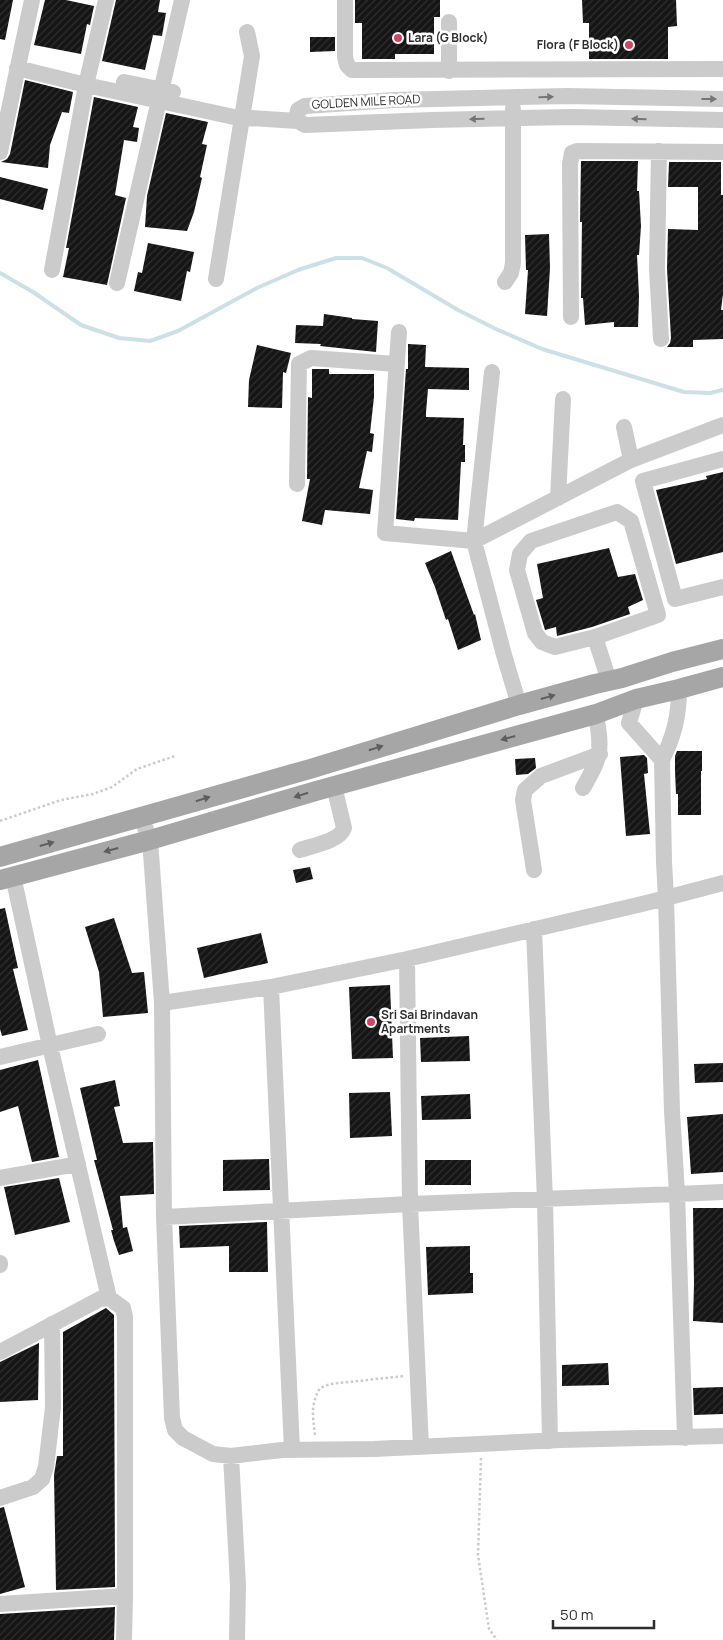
<svg xmlns="http://www.w3.org/2000/svg" width="723" height="1640" viewBox="0 0 723 1640" font-family="Manrope,sans-serif">
	<style>
		.lines { fill: none; stroke-linecap: round; stroke-linejoin: round }
		.stream { stroke: #cce0e7; stroke-width: 4 }
		.building { fill: url(#building-hatch) }
		.path { stroke: #cbcbcb; stroke-width: 2.5; stroke-dasharray: 2.5 2.5; stroke-linecap: butt }
		.minor { stroke: #cbcbcb; stroke-width: 16 }
		.major { stroke: #a6a6a6; stroke-width: 20 }
		.oneway { fill: #757575 }
		.oneway2 { fill: #5e5e5e }
		.poi-dot { fill: #d04563; stroke: #fff; stroke-width: 2 }
		.labels { text-anchor: middle; stroke-width: 5; stroke-linejoin: round; paint-order: stroke }
		.poi-label { font-size: 12px; font-weight: bold; fill: #2e2e2e; stroke: #fff; text-anchor: start }
		.street-label { font-size: 12px; fill: #2e2e2e; stroke: #fff }
	</style>
	<defs>
		<pattern id="building-hatch" width="6" height="6" patternUnits="userSpaceOnUse" patternTransform="scale(1.25)"><rect width="6" height="6" fill="#151515"/><path d="M-1 1l2-2M0 6l6-6M5 7l2-2" fill="none" stroke="#2f2f2f"/></pattern>
	</defs>
	<rect width="100%" height="100%" fill="#fff"/>
	<g class="lines">
		<path class="stream" d="M0 273 33 292 81 325 119 338 150 341 178 331 257 288 298 270 336 258H362L387 268 458 310 496 329 542 349 684 392 710 393 723 390"/>
	</g>
	<path class="building" d="M0 0H13L5 40 0 39Z
		M45 0H66L94 6 90 25 87 24 81 54 34 45Z
		M116 0H160L158 12 166 13 162 36 153 35 145 70 102 61Z
		M355 0H440V17H434V54H395V59H362V23H355Z
		M582 0H676L677 26 668 27V59H589V23H583Z
		M310 37H335V51L310 52Z
		M25 80 73 92 69 113 62 112 50 145 48 168 1 162 7 159 10 154Z
		M94 97 138 107 133 127 139 128 137 142 124 140 115 195 126 198 107 285 63 277 69 248H66Z
		M166 113 208 122 202 144 207 145 200 177 202 178 194 212 187 231 145 227 147 196Z
		M581 161H638L637 191H639L641 226 639 255H637L639 296 638 327H614V322L585 325 583 298H581L582 222H580Z
		M669 162H721V195H723V294L721 310H723V339L693 340V347H667L670 343 671 338 667 269 668 229 698 230V187H668Z
		M0 177 48 189 43 210 0 199Z
		M549 234 550 268 547 316 525 314 528 270H526L525 235Z
		M148 243 194 252 190 272 187 271 181 301 134 291 138 272 142 273Z
		M324 314 352 318V319L378 321 376 352 320 346 321 344 295 343 296 325 323 326Z
		M408 344 426 345 425 367 469 368V390L428 389 426 412V417L464 418 463 445H465V462H461L458 520 415 518 414 521 396 519 406 369H408Z
		M257 345 291 353 286 373 283 372 282 408 248 407 249 380Z
		M312 369H329V374H374V397L370 433 374 434 372 452 367 451 359 488 373 490 370 514 325 510 322 525 302 521 310 479H307L308 397 312 398Z
		M723 472V552L676 564 656 490 707 479 706 476Z
		M609 548 618 577 635 574 643 600 628 607 630 614 592 627 557 636 556 627 545 630 536 600 543 598 537 564Z
		M451 551 474 615 475 614 481 640 458 650 448 619 446 620 435 587 425 563Z
		M677 751H702V771H701V815H678V794H676L675 771V756Z
		M644 755 647 758 648 773 644 774 650 834 626 836 620 757Z
		M535 758 536 768 528 774 516 775 515 759Z
		M310 867 313 879 296 883 293 870Z
		M5 908 18 968 13 969 28 1030 2 1036 0 1029V909Z
		M114 918 132 973 144 972 148 1013 103 1017 99 972 85 927Z
		M261 933 268 963 204 978 197 948Z
		M390 985 393 1058 352 1059 349 987Z
		M469 1036 470 1061 421 1062 420 1038Z
		M38 1060 59 1157 32 1162 18 1106 0 1112V1070Z
		M723 1063V1082L695 1083 694 1064Z
		M115 1080 120 1106 114 1107 123 1143 153 1142 154 1194 120 1196 123 1228 127 1227 133 1251 119 1255 114 1241 111 1230H113L94 1160H97L80 1088Z
		M390 1092 392 1136 350 1138 349 1093Z
		M470 1094 471 1119 422 1120 421 1096Z
		M723 1114V1172L691 1174 687 1117Z
		M269 1159 270 1190 223 1191V1160Z
		M425 1160H471V1185H425Z
		M59 1178 70 1222 15 1235 4 1187Z
		M693 1208H723V1323L693 1321 694 1284Z
		M267 1222 268 1272H229V1246L180 1248 179 1226Z
		M470 1246V1273H473V1293L428 1295 426 1247Z
		M106 1308 114 1315 115 1587 56 1590 54 1475 57 1456H63V1332Z
		M39 1343 38 1400 0 1402V1362Z
		M608 1363 609 1385 562 1386V1365Z
		M723 1387V1414L694 1415 693 1388Z
		M4 1507 25 1587 0 1594V1508Z
		M115 1607 114 1640H0V1614Z"/>
	<g class="lines">
		<path class="path" d="M0 821 61 800 93 794 112 787 137 769 175 756
			M315 1435C313 1417 310 1405 320 1388L330 1384 404 1376
			M481 1458 478 1555 489 1629 497 1640"/>
		<path class="minor" d="M345 0V57L347 65 352 70 723 69
			M449 22V71
			M17 68 86 85 234 117 298 121
			M124 82 173 92
			M723 99 567 96 394 100 305 106 298 110 297 115 298 121 305 125 432 120 572 117 723 120
			M659 151 657 269 661 339
			M0 152 32 0
			M52 270 86 85 106 0
			M216 279 252 56 247 32
			M505 282 511 273 513 263V109
			M117 283 182 0
			M571 317 570 164 572 153 577 151 723 152
			M399 332 385 533 474 541 631 460 723 425
			M492 372 474 541 504 655 519 705
			M624 427 631 460
			M723 459 643 481 675 599 723 587
			M297 484 299 364 311 358 397 364
			M558 498 563 399
			M617 512 631 521 658 615 595 637 555 647 542 642 535 633 517 570 520 554 531 541Z
			M595 637 609 681
			M662 760C674 736 679 716 679 689
			M583 788C602 755 602 751 596 714
			M141 817 150 840 162 1003 271 987 407 959 642 904 666 898 664 862 662 760 629 723 636 699
			M300 850C312 846 340 841 344 828L334 786
			M534 870 523 800 525 790 541 776 600 754
			M13 876 50 1046 109 1298
			M534 929 545 1200 550 1441
			M407 959 410 1204 677 1194 672 1111 666 898 723 883
			M271 987 292 1450
			M162 1003 164 1217 172 1418 175 1430 183 1438 213 1454 231 1456 282 1450 374 1449 561 1440 723 1436
			M0 1057 98 1034
			M0 1178 78 1164
			M164 1217 410 1204 421 1447
			M0 1263V1265
			M0 1352 100 1299 109 1298 123 1308 125 1317V1596L0 1604
			M685 1438 677 1194 723 1192
			M231 1456 238 1585 237 1640
			M0 1498 33 1487 42 1479 46 1467 53 1407 52 1324
			M124 1640 125 1596"/>
		<path class="major" d="M0 857 310 769 519 705 595 684 622 678 672 662 723 649
			M0 880 150 840 316 791 596 714 636 699 679 689 723 677"/>
	</g>
	<defs><path id="oneway-solid" d="M-6-.8H1V-3.2L6.5 0L1 3.2V.8H-6Z" transform="scale(1.25)"/></defs>
	<g class="oneway">
		<use href="#oneway-solid" transform="translate(546 97) rotate(-1)"/>
		<use href="#oneway-solid" transform="translate(709 99)"/>
		<use href="#oneway-solid" transform="translate(477 119) rotate(179)"/>
		<use href="#oneway-solid" transform="translate(639 119) rotate(-179)"/>
	</g>
	<g class="oneway2">
		<use href="#oneway-solid" transform="translate(548 697) rotate(-16)"/>
		<use href="#oneway-solid" transform="translate(508 738) rotate(165)"/>
		<use href="#oneway-solid" transform="translate(376 748) rotate(-17)"/>
		<use href="#oneway-solid" transform="translate(301 795) rotate(163)"/>
		<use href="#oneway-solid" transform="translate(203 799) rotate(-17)"/>
		<use href="#oneway-solid" transform="translate(47 844) rotate(-16)"/>
		<use href="#oneway-solid" transform="translate(111 850) rotate(165)"/>
	</g>
	<g class="poi-dot">
		<circle cx="398" cy="38" r="5"/>
		<circle cx="629" cy="45" r="5"/>
		<circle cx="371" cy="1022" r="5"/>
	</g>
	<g class="labels">
		<g class="poi-label">
			<text x="408" y="42">Lara (G Block)</text>
			<text x="619" y="49" text-anchor="end">Flora (F Block)</text>
			<text x="381" y="1019">Sri Sai Brindavan<tspan x="381" dy="14">Apartments</tspan></text>
		</g>
		<g class="street-label">
			<text transform="translate(366 102) rotate(-3)" y="4">GOLDEN MILE ROAD</text>
		</g>
	</g>
	<path d="M553 1620v8h101v-8" fill="none" stroke="#2e2e2e" stroke-width="2.5"/>
	<text x="560" y="1620" font-size="15" fill="#2e2e2e" stroke="#ffffff" stroke-width="4" paint-order="stroke">50 m</text>
</svg>
